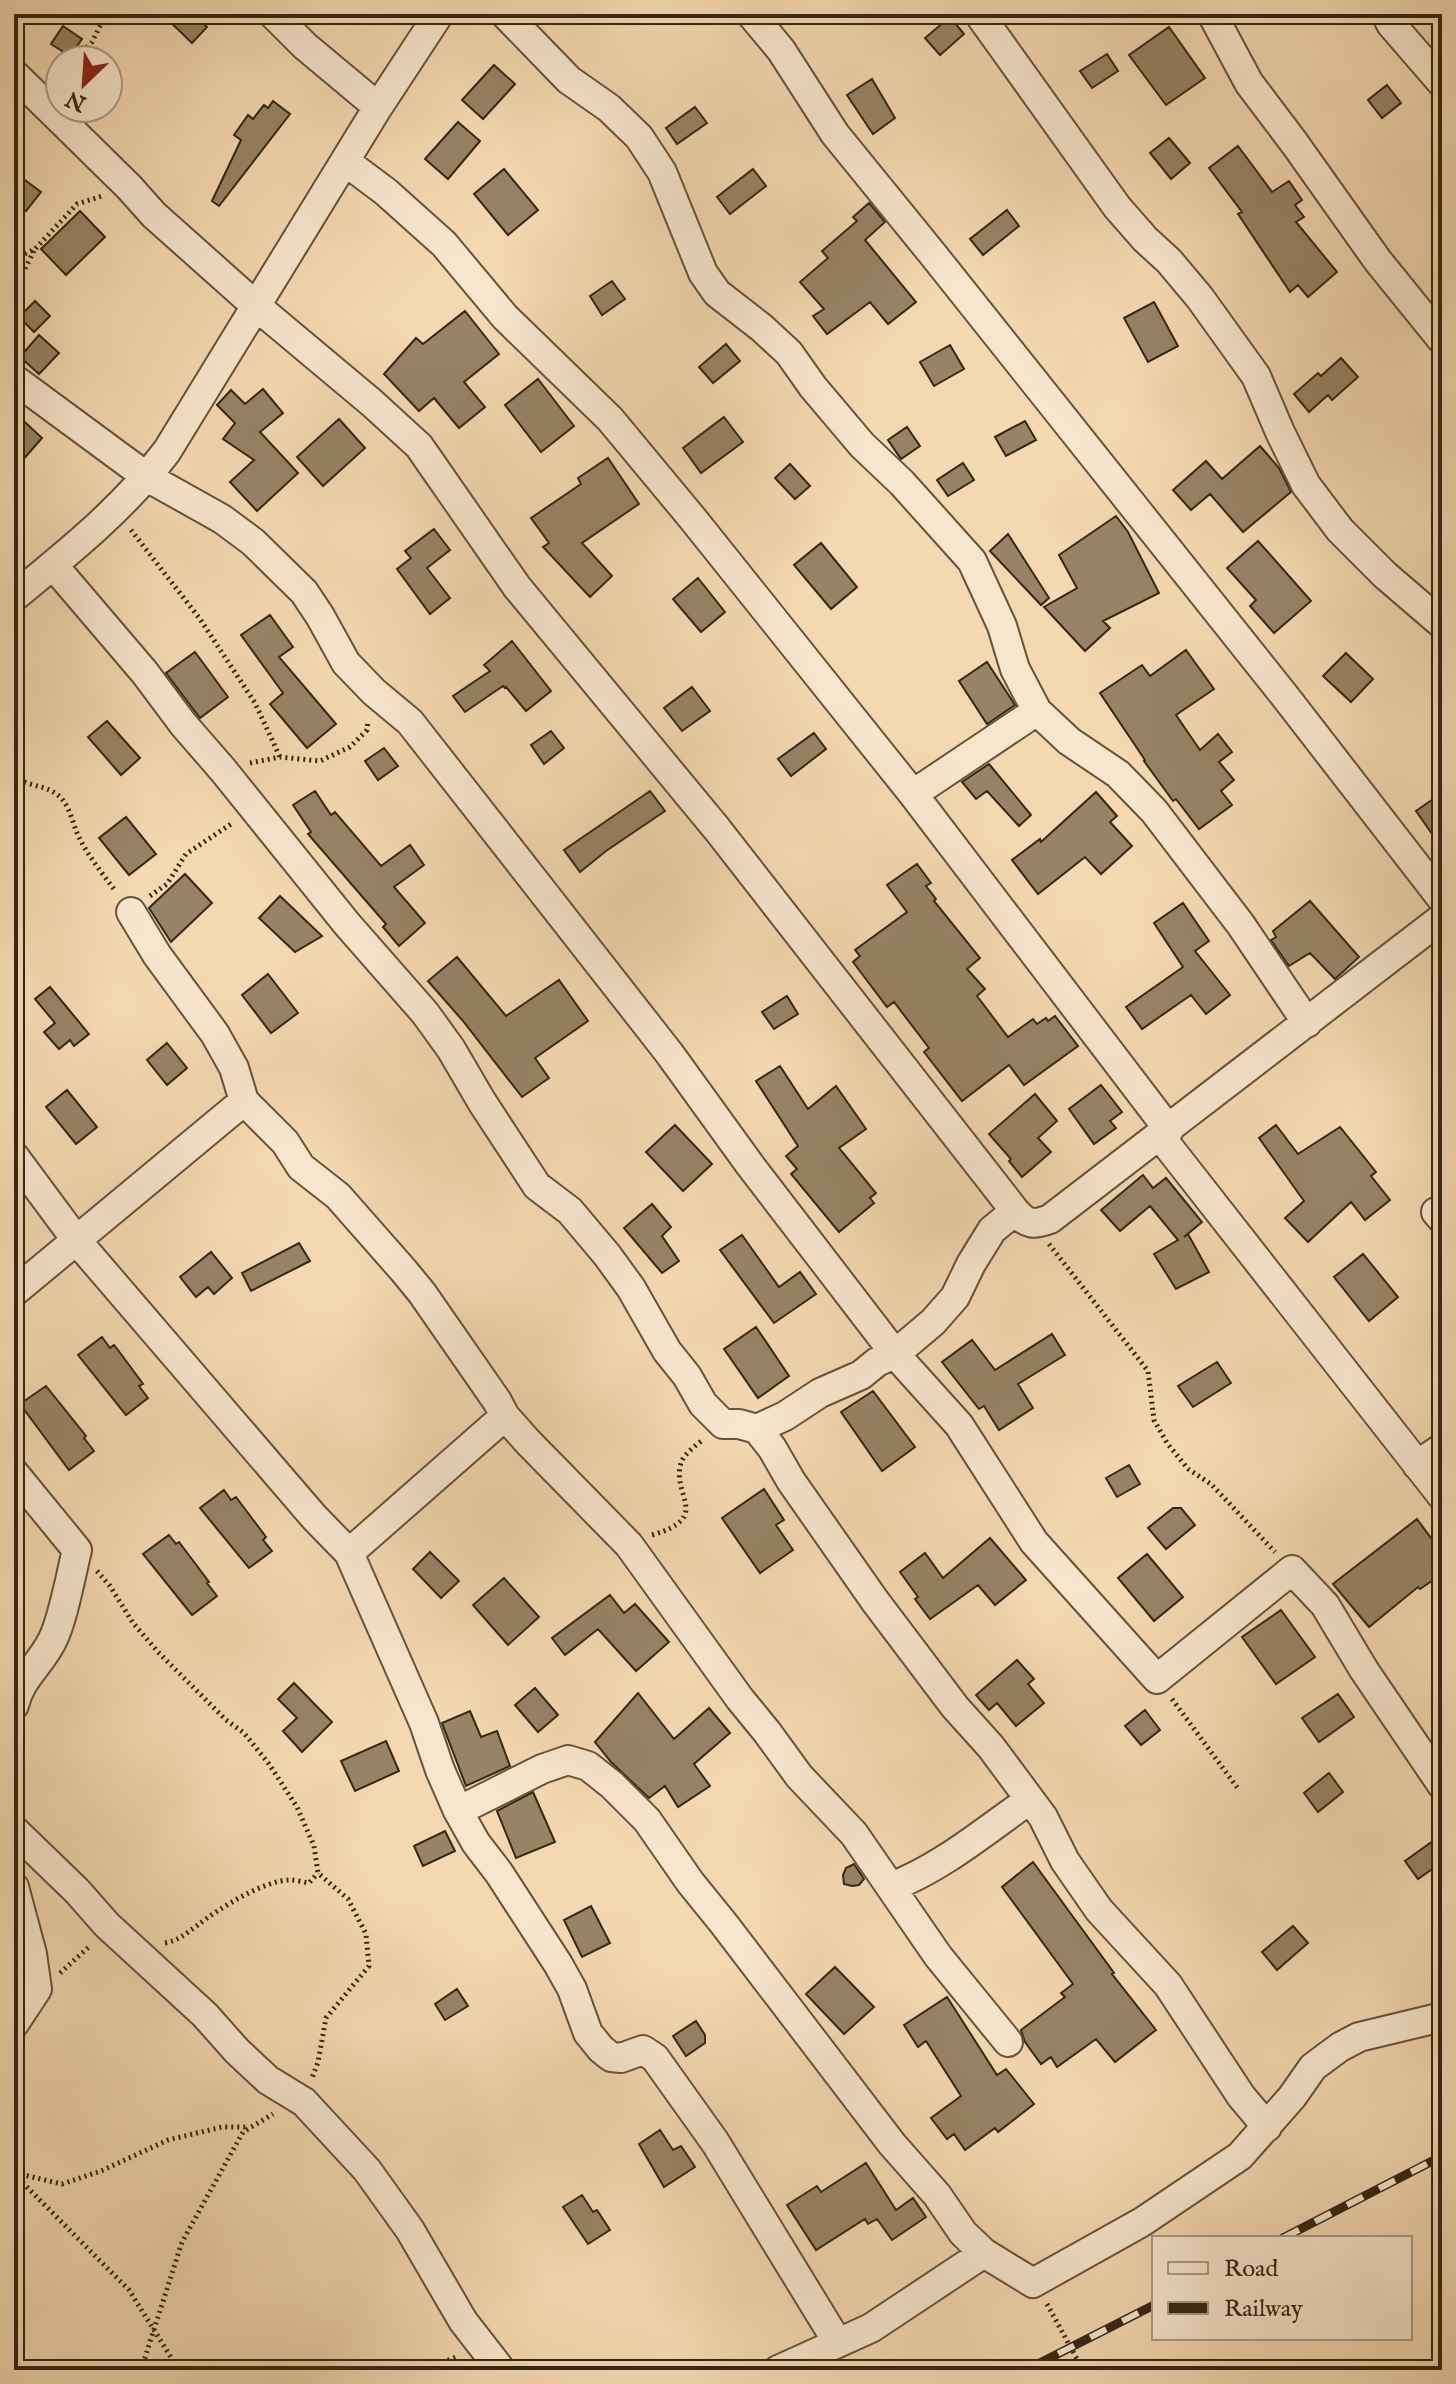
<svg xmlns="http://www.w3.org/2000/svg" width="1456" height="2384" viewBox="0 0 1456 2384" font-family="'IM FELL English',serif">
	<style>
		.building { fill: #988365; stroke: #352713; stroke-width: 2 }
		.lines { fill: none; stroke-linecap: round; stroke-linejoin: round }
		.minor-casing { stroke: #65533a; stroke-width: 32 }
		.path { stroke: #352713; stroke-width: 5; stroke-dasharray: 2 4; stroke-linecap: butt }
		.minor { stroke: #f8e6cc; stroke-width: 28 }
		.rail-casing { stroke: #352713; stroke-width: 9 }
		.rail { stroke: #f8e6cc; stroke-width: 6; stroke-dasharray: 18; stroke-linecap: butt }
	</style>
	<rect width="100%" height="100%" fill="#f4d8b1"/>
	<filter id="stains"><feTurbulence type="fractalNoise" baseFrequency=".0025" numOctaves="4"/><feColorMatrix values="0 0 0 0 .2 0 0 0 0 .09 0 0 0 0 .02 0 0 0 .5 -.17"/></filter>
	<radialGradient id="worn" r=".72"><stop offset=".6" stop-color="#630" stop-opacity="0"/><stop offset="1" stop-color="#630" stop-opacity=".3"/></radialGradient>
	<path class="building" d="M162 14H194L207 27 192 43Z
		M950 17 964 34 940 55 925 38Z
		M63 26 82 39 70 56 51 44Z
		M1169 27 1205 78 1166 105 1129 55Z
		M1107 54 1118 71 1092 88 1080 71Z
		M494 65 515 84 483 119 462 100Z
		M872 79 895 118 873 134 847 95Z
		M1387 85 1401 103 1382 118 1368 100Z
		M273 101 290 114 219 206 212 201 241 140 234 135 248 115 253 119 264 105 268 108Z
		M695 107 707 123 677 144 666 128Z
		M458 122 480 141 448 179 425 159Z
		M1169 138 1190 163 1171 179 1150 153Z
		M1238 146 1272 192 1289 181 1302 200 1295 205 1304 217 1296 222 1337 272 1308 297 1298 285 1290 292 1238 214 1242 212 1209 168Z
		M504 169 538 210 508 235 474 194Z
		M753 169 766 186 730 214 717 197Z
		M14 172 41 192 26 211 14 202Z
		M869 203 885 222 865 240 916 302 888 324 870 302 827 334 813 316 824 309 800 282 828 258 822 251 857 221 853 217Z
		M1007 210 1019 226 983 255 970 239Z
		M80 211 105 237 66 275 41 249Z
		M612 281 625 299 602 315 590 296Z
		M35 301 50 316 34 332 19 317Z
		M1154 302 1178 346 1148 362 1124 318Z
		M465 311 499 354 464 382 485 407 459 428 434 398 419 411 384 374 416 338 423 344Z
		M39 335 59 353 39 374 20 357Z
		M726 344 740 361 713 383 699 367Z
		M950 345 964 369 934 386 920 362Z
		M1341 358 1358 377 1332 400 1328 395 1309 412 1294 394 1318 373 1321 376Z
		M538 379 574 426 541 452 505 405Z
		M263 389 283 413 260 432 298 473 257 511 230 482 254 460 223 439 235 423 217 405 231 390 245 404Z
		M14 412 42 438 14 470Z
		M724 417 743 442 701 473 683 448Z
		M339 419 365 448 323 486 297 457Z
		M1025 421 1036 440 1006 456 995 437Z
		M907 427 920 446 901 459 888 440Z
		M1260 446 1279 468 1291 492 1243 532 1210 494 1191 510 1173 490 1206 461 1222 479Z
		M608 458 639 504 582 543 612 576 590 597 543 547 549 543 531 518 581 484 578 478Z
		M963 463 974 480 948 496 937 480Z
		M790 464 810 486 795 499 775 478Z
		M1116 516 1128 532 1159 593 1103 621 1110 628 1085 651 1044 607 1077 588 1059 555Z
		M434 529 450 550 427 568 450 598 430 614 397 569 411 558 405 551Z
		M1008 534 1049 598 1041 605 990 551Z
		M1258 541 1311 601 1274 633 1250 606 1256 600 1227 568Z
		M821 543 857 587 831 609 794 565Z
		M698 578 725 612 701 632 673 599Z
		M270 615 293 647 279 657 336 724 307 748 270 704 283 693 241 635Z
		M512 641 551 691 526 711 506 687 505 688 503 686 465 712 453 696 490 671 484 665Z
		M1186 650 1214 689 1176 715 1200 750 1218 734 1232 752 1219 762 1234 780 1221 791 1232 805 1199 829 1176 799 1173 801 1144 761 1145 760 1100 693 1142 665 1150 676Z
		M195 652 228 697 200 718 166 673Z
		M1346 653 1373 679 1351 702 1323 676Z
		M987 662 1015 705 987 724 959 681Z
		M692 687 710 711 682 731 664 708Z
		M107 721 140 758 121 775 88 737Z
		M551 731 564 748 544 764 531 745Z
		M814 733 826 749 791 776 778 759Z
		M384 748 398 766 378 780 365 761Z
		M989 764 1031 815 1019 826 987 791 976 799 962 782Z
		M315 791 331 815 335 812 381 866 410 845 424 865 394 887 425 923 399 946 383 927 386 924 308 834 311 832 293 805Z
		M650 791 665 811 606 851 580 872 564 850Z
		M1096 792 1117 816 1110 822 1132 846 1101 874 1085 857 1038 894 1012 860 1040 839 1041 842Z
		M1442 793V848L1416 811Z
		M126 817 156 854 129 875 99 838Z
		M917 864 931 883 926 886 936 899 934 901 980 958 967 969 985 989 977 996 1008 1037 1033 1019 1037 1024 1046 1018 1048 1021 1055 1016 1078 1046 1024 1085 1009 1065 962 1101 924 1052 929 1048 894 1002 887 1007 853 962 860 956 855 950 907 912 887 885Z
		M185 874 212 903 171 942 149 908Z
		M280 896 322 936 295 952 259 918Z
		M1310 901 1359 957 1335 979 1310 953 1289 966 1271 940 1276 937 1273 931Z
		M1183 903 1209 941 1195 951 1230 995 1206 1014 1191 995 1142 1029 1126 1007 1183 967 1154 923Z
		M457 957 506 1016 559 980 588 1021 535 1058 549 1078 522 1097 463 1021 428 981Z
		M268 974 298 1013 271 1033 242 995Z
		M50 987 89 1034 74 1046 70 1040 59 1049 44 1032 55 1023 35 999Z
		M787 996 798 1014 774 1029 762 1012Z
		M167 1043 187 1068 167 1085 147 1060Z
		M780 1066 808 1109 836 1086 866 1129 839 1148 876 1193 870 1198 874 1203 839 1232 791 1174 797 1169 786 1156 798 1146 756 1081Z
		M1101 1085 1122 1112 1110 1121 1116 1128 1094 1144 1069 1109Z
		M67 1090 97 1127 76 1144 46 1107Z
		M1035 1094 1057 1121 1038 1138 1051 1152 1022 1177 1009 1161 1011 1159 989 1134Z
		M675 1125 712 1164 683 1191 646 1152Z
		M1276 1125 1298 1154 1340 1127 1376 1172 1371 1176 1390 1200 1365 1220 1351 1202 1308 1242 1285 1218 1304 1201 1259 1138Z
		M1143 1175 1153 1188 1166 1178 1202 1222 1184 1237 1188 1234 1209 1272 1176 1289 1154 1254 1178 1240 1150 1206 1120 1231 1101 1210Z
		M652 1204 671 1227 662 1236 679 1261 662 1273 624 1228Z
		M742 1235 779 1287 800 1272 816 1294 774 1323 720 1250Z
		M299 1243 310 1261 251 1291 242 1273Z
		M211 1252 232 1278 214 1294 208 1287 196 1297 180 1277Z
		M1363 1254 1398 1297 1369 1321 1334 1277Z
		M756 1327 789 1376 758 1398 724 1349Z
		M1052 1334 1065 1355 1018 1384 1033 1408 999 1430 984 1406 979 1409 942 1362 972 1340 995 1370Z
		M102 1337 110 1348 114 1345 121 1354 143 1384 139 1386 148 1398 126 1415 78 1355Z
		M1217 1362 1231 1383 1193 1407 1178 1386Z
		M46 1386 86 1436 84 1438 94 1451 69 1470 20 1404Z
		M873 1391 915 1447 882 1471 841 1412Z
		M1129 1465 1140 1484 1117 1497 1106 1478Z
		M764 1489 784 1520 776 1525 793 1550 760 1573 722 1518Z
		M224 1490 231 1500 236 1497 266 1537 263 1540 272 1551 249 1568 200 1508Z
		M1173 1508H1181L1195 1525 1166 1549 1148 1528Z
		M1417 1519 1442 1553V1574L1420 1589 1418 1587 1369 1627 1333 1584Z
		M169 1535 176 1544 179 1542 209 1582 207 1583 217 1596 192 1615 143 1554Z
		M990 1538 1026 1580 995 1605 978 1585 930 1619 915 1599 918 1597 900 1572 925 1553 943 1578Z
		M430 1552 459 1581 441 1598 413 1569Z
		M1147 1554 1183 1597 1154 1621 1118 1578Z
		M504 1578 539 1617 508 1645 473 1605Z
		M610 1595 624 1613 635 1604 669 1642 636 1671 598 1629 565 1655 552 1638Z
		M1281 1610 1315 1657 1276 1684 1242 1637Z
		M1017 1660 1034 1679 1028 1684 1044 1703 1016 1726 997 1703 989 1710 976 1695Z
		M294 1683 332 1722 302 1752 283 1731 297 1718 278 1699Z
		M535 1688 558 1715 538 1732 515 1705Z
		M638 1693 674 1739 709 1708 730 1733 694 1764 710 1786 678 1807 665 1786 649 1798 611 1762 595 1742Z
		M1338 1694 1354 1717 1319 1742 1302 1718Z
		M1145 1710 1160 1730 1141 1745 1125 1726Z
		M470 1711 481 1737 497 1731 510 1766 466 1786 442 1723Z
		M386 1741 399 1771 355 1791 341 1761Z
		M1329 1773 1343 1792 1318 1812 1304 1793Z
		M533 1792 555 1842 516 1858 497 1811Z
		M445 1831 455 1851 423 1866 414 1846Z
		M1433 1841 1442 1854V1862L1418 1879 1405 1861Z
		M1033 1862 1114 1973 1112 1974 1156 2030 1115 2062 1096 2039 1057 2067 1051 2057 1041 2064 1025 2042 1021 2030 1065 1997 1061 1993 1073 1984 1002 1887Z
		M854 1864 864 1879 859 1885 852 1886 844 1884 843 1875 846 1868Z
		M591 1906 610 1943 582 1957 564 1920Z
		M1293 1926 1308 1943 1277 1970 1262 1952Z
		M835 1967 874 2007 844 2034 806 1994Z
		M457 1989 468 2006 445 2020 435 2004Z
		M947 1997 997 2075 1006 2069 1034 2104 998 2132 995 2128 965 2150 954 2134 947 2139 931 2118 961 2096 926 2041 918 2047 904 2025Z
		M696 2021 705 2035V2043L686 2056 673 2036Z
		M660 2130 673 2150 681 2146 695 2167 664 2187 639 2144Z
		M866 2163 896 2210 913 2198 926 2217 892 2240 877 2219 868 2224 865 2219 816 2250 787 2205 817 2186 821 2192Z
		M582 2195 593 2212 597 2210 610 2230 588 2244 563 2207Z"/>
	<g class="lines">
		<g class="minor-casing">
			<path id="minor" d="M273 14 305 46 378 107
				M505 14 569 80 609 108 639 137 662 172 703 273 717 293 762 328 789 353 813 387 862 445 902 483 972 561 1002 626 1015 669 1037 711 1069 741 1118 774 1154 811 1241 925 1307 1023
				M751 14 781 50 835 134 931 252 1284 695 1442 899
				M979 14 1117 207 1145 239 1169 261 1200 298 1256 376 1280 432 1306 485 1340 530 1385 575 1442 624
				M1212 14 1249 83 1295 144 1378 261 1442 340
				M1386 14 1391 24 1442 83
				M14 74 129 187 154 215 255 305 372 403 419 446 517 587 717 829 1015 1211 992 1230 971 1264 955 1297 933 1322 895 1354 877 1362 861 1375 820 1393 785 1416 757 1429
				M346 162 386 192 444 244 505 317 610 419 693 519 913 794 1169 1130
				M14 379 147 477 222 519 253 542 304 592 320 616 346 663 374 692 410 722 669 1053 750 1165 895 1354 959 1425 1034 1542 1157 1679 1292 1570 1325 1605 1364 1670 1442 1785
				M53 565 145 673 183 724 223 770 347 924 425 1013 451 1049 482 1102 537 1186 570 1211 607 1255 631 1288 667 1351 687 1376 703 1404 723 1424H739L757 1429 772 1448 791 1481 875 1601 955 1707 991 1747 1043 1817 1065 1861 1099 1910 1168 1985 1241 2096 1267 2127
				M14 597C69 552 124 508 167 451L378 107 439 14
				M913 794 1037 711
				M244 1101 285 1142 301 1167 338 1196 404 1271 422 1293 497 1401 505 1416 528 1442 629 1545 740 1699 767 1732 799 1776 854 1834 938 1956 1008 2042
				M1160 1136 1442 1496
				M14 1156 77 1241 314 1517 349 1553 424 1723 440 1770 458 1811 476 1843 499 1873 558 1964 572 1989 588 2033 601 2049 611 2057 621 2058 643 2050 655 2058 715 2142 838 2343
				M1015 1211C1027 1225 1034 1225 1050 1219L1442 918
				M1436 1212 1442 1219
				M14 1292 244 1101 234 1068 215 1034 157 955 131 912
				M1417 1465 1442 1448
				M14 1473 77 1550C71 1574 63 1620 52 1641 40 1665 21 1677 14 1705
				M349 1553 505 1416
				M458 1811 542 1769 568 1760 588 1766 612 1785 647 1820 690 1882 724 1924 892 2144 937 2195 963 2233 984 2253 1033 2283 1142 2222 1240 2156 1292 2097 1313 2067 1340 2047 1359 2037 1442 2017
				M14 1830 77 1891 107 1925 205 2015 237 2051 268 2080 304 2102 367 2170 410 2230 463 2321 501 2370
				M14 1887 32 1954 37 1989 14 2024
				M891 1887C941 1868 985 1831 1029 1800
				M778 2370 871 2328 984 2253"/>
		</g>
		<path class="path" d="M74 60 92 42 106 14
			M14 259 35 249 77 204 102 196
			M14 290 35 249
			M131 530 200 619 255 703 280 757
			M250 763 280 757 320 761 350 747 367 730 368 720
			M14 776C27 787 45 784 59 796 70 806 72 822 78 835 87 855 103 874 116 892
			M150 896 167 884 186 854 234 822
			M1049 1244 1148 1371 1154 1420 1167 1443 1188 1469 1211 1484 1275 1552
			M652 1535C713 1517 671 1496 681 1463 684 1454 696 1445 704 1439
			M97 1571 110 1586 133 1623 158 1652 226 1720 244 1733 269 1764 297 1807 314 1846 318 1873 348 1899 366 1934 369 1966 326 2018 318 2062 312 2078
			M1172 1699 1239 1790
			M165 1943C180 1940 186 1933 198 1925 218 1909 264 1880 290 1880 296 1880 303 1882 309 1883L318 1873
			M60 1973 91 1945
			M15 2173 62 2184 101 2171 168 2140 222 2127H249
			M14 2174 129 2290 179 2370
			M1047 2304 1083 2370
			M141 2370 182 2242 243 2132 273 2114
			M426 2370 458 2356"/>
		<use href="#minor" class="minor"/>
		<g class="rail-casing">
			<path id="rail" d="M1283 2238 1442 2156
				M1026 2370 1154 2305"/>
		</g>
		<use href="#rail" class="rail"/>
	</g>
	<rect width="1456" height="2384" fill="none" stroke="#f4d8b1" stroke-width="48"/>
	<rect x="16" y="16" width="1424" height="2352" fill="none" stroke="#352713" stroke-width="4"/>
	<rect x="24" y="24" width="1408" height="2336" fill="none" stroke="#352713" stroke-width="2"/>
	<rect x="1152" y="2236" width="260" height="104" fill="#f8e6cc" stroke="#aa9a82" stroke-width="2"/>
	<rect x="1168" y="2262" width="40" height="12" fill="#f8e6cc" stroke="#aa9a82" stroke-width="2"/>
	<text x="1224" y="2276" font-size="24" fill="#352713">Road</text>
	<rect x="1168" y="2302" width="40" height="12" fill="#352713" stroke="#aa9a82" stroke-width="2"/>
	<text x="1224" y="2316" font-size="24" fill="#352713">Railway</text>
	<g transform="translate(84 84) rotate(205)"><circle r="38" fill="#f8e6cc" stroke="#aa9a82" stroke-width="2"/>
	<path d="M0-6L14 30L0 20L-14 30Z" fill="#8f2418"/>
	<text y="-12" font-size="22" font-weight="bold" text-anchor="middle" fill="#352713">N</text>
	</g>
	<rect width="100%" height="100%" filter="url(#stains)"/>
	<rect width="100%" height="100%" fill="url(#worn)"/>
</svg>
